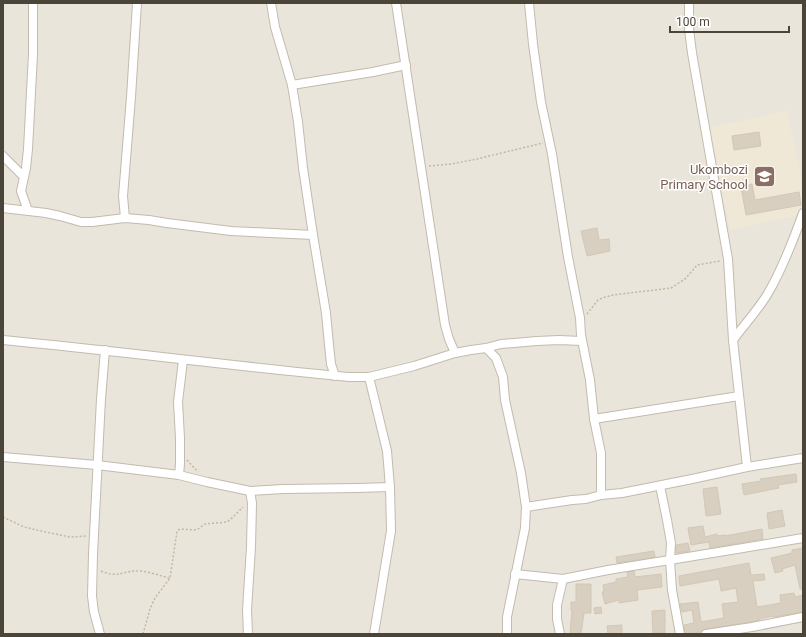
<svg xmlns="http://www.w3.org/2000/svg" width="806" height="637" font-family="Roboto,sans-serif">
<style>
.residential{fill:#eae5da}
.education{fill:#efe8d6}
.building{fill:#d8cfc1;stroke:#d3c7b4}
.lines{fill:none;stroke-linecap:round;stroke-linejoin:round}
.minor-casing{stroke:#c2bbae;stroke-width:10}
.path{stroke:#c4b79f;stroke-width:1.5;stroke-dasharray:2 2;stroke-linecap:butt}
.minor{stroke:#fff;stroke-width:8}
.labels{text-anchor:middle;stroke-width:3;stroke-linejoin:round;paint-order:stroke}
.education-label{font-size:13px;fill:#785e54;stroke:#fff;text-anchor:end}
</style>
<rect width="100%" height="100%" fill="#f6f3ec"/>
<rect class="residential" x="3" y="3" width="800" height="631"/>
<path class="education" d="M787 111 803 187V214L730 230 709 128Z"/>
<g class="building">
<path d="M759 132 761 146 734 150 732 136Z"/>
<path d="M752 184 755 200 799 192 801 205 746 215 741 187Z"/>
<path d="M597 228 599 240 609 239 610 251 587 256 581 231Z"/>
<path d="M796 474 797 482 778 485 779 488 744 495 742 484 761 481 760 479Z"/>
<path d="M717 487 721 514 706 516 703 489Z"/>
<path d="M782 510 785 526 769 529 767 513Z"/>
<path d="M703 526 705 537 717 534V536L725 535V536L762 529 763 539 710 548 709 542 691 545 688 528Z"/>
<path d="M688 543 690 551 676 553V545Z"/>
<path d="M803 548V589H800L795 565 782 569 783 571 775 573 771 558 792 553V550Z"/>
<path d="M654 551 655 557 617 563 616 557Z"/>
<path d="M749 563 751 575 764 574 765 580 753 581 757 607 781 603 780 595 794 593 795 597 803 595V612L773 617V616L759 619V620L751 622 705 629 701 632 685 634 684 625 694 623 692 610 682 612 680 604 698 602 701 622 724 618 722 604 738 602 736 588 721 591 719 579 680 586 679 576Z"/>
<path d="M634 571 635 577 661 574 662 587 637 590 638 600 619 603V600L605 604 602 592H604L603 585 616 582V579L628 577 627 572Z"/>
<path d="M576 584H591V613H584L581 634H570L572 610H571V602H576Z"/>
<path d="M601 607 602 613 595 614 594 608Z"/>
<path d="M665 610V633H653L652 611Z"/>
<path d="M622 625V634H608L607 626Z"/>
</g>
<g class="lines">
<defs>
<g id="minor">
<path d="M271 3 275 27 292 85 298 122 303 168 313 235 326 313 329 345 331 364 335 376"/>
<path d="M396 3 445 325 449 339 455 353"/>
<path d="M529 3 533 44 541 102 552 154 568 257 580 318 581 335 590 380 594 419 601 453V495"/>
<path d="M689 3V29L692 53 728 259 733 340 747 467"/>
<path d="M292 85 373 72 406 65"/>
<path d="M3 156 24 177"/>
<path d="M3 208 46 213 60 216 81 222H92L125 218 149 220 167 223 231 231 313 235"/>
<path d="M28 211 21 191 26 168 28 149 33 54V3"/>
<path d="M125 218 123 196 131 97 137 3"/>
<path d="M3 340C118 351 233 366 349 377H369L414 366 455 353 471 350 486 348 501 344 537 341 559 340 582 341"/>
<path d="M733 340C744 325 757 311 767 295 782 270 793 241 803 213"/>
<path d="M486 348 496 358 503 377 505 400 521 473 526 507 525 528 507 617V634"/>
<path d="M369 377 387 451 390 487 391 531 374 634"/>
<path d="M594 419 739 396"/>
<path d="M3 457 97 465 179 475 207 482 250 491 283 489 358 488 390 487"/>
<path d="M179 475 180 464V438L178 402 183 360"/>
<path d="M660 486 667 520 671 543 670 560 672 590 680 634"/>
<path d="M526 507 572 500 586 499 601 495 622 493 692 479 747 467 803 458"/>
<path d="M515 574 563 579 608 570 737 549 803 538"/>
<path d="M100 634 94 612 92 596 93 554 101 399 105 350"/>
<path d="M248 634 247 610 251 547 252 503 250 491"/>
<path d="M560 634 557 619V605L563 579"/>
<path d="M706 634 752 627 803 617"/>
</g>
</defs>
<use href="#minor" class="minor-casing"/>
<g class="path">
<path d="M429 166 451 164 477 159 543 143"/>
<path d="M587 314 598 300 602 298 613 295 671 288 685 279 693 270 697 265 720 261"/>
<path d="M187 460 198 472"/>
<path d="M3 517 24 527 41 531 70 537 86 536"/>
<path d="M101 571C117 578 121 572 135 571 145 570 160 576 170 578"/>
<path d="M143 634 150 609 155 598 170 578 177 531 180 529 194 530 198 529 205 524 227 522 231 519 243 507"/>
</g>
<use href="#minor" class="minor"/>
</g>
<defs>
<symbol id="school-square" viewBox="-11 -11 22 22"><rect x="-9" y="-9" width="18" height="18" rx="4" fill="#8d6e63" stroke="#fff"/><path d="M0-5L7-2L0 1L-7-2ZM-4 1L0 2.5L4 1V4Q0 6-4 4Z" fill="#fff"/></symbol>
</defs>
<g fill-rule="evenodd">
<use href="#school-square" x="752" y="164" width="25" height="25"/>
</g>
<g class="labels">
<g class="education-label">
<text x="748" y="174">Ukombozi<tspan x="748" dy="15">Primary School</tspan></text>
</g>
</g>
<rect width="806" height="637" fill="none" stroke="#4b4439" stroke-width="8"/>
<path d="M670 26v6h119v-6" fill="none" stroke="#4b4439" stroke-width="2"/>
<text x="676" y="26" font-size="12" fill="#4b4439" stroke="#ffffff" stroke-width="3" paint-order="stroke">100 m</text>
</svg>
